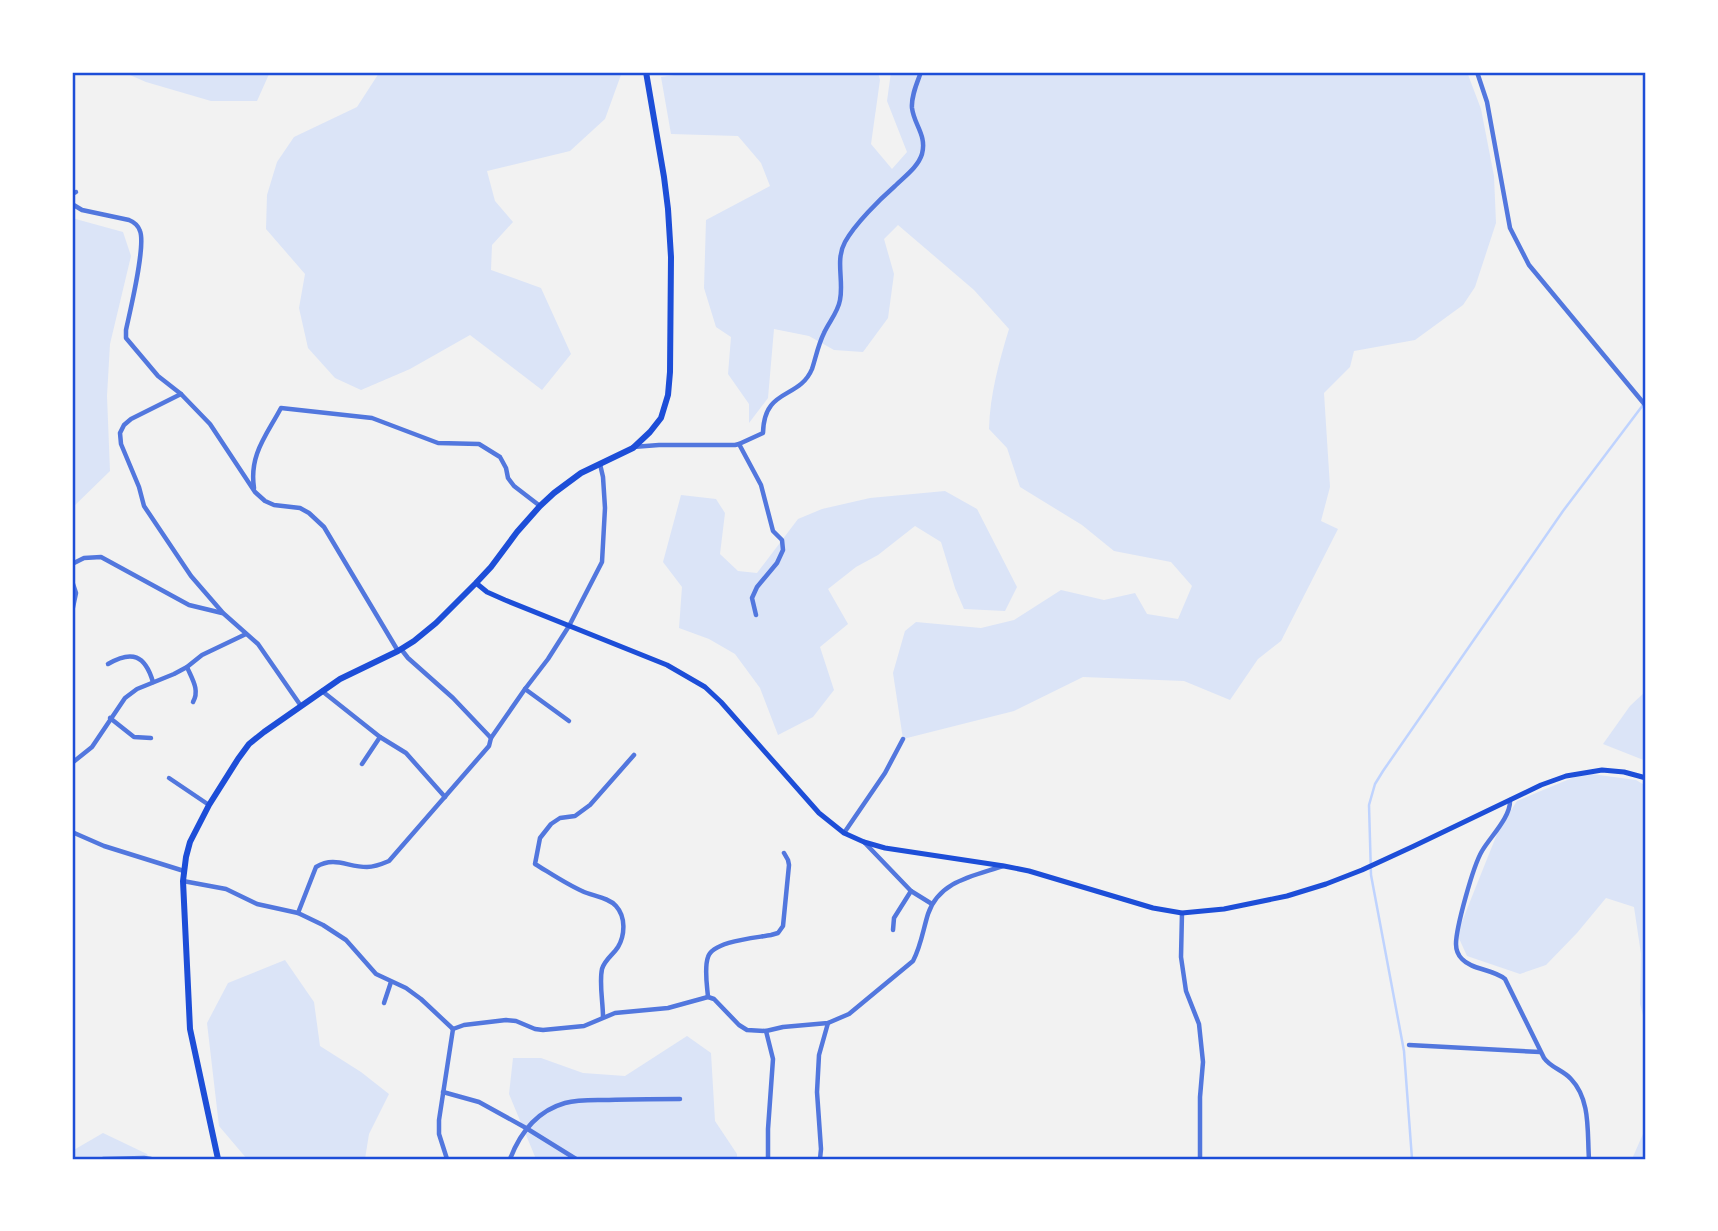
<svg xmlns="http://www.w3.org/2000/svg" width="1718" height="1231" font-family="Arial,sans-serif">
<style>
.green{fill:#dbe4f7}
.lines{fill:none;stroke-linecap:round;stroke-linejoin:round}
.stream{stroke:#bfd3fe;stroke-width:2.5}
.minor{stroke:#5277de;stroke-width:4.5}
.secondary{stroke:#1d4ed8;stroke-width:5}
.primary{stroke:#1d4ed8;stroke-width:6}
.neatline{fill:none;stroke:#1d4ed8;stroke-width:2.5}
</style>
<rect width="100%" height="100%" fill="#f2f2f2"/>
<g class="green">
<path d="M116 72H270L257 101H211L146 82 123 72Z"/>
<path d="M378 72H622L605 119 570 151 487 171 495 201 513 222 492 245 491 270 541 288 571 354 542 390 470 335 410 369 361 390 335 378 308 348 299 308 305 274 266 229 267 195 277 162 294 137 357 107 379 73Z"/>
<path d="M696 72H878L880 80 871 144 892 169 907 152 887 101 891 72H1467L1481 109 1494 176 1496 223 1475 287 1463 305 1415 340 1354 351 1350 367 1324 393 1330 487 1321 521 1338 529 1281 641 1258 659 1230 700 1184 681 1083 677 1014 711 903 739 893 673 905 631 916 622 981 628 1014 620 1061 590 1104 600 1135 593 1147 614 1178 619 1192 586 1171 562 1114 551 1082 525 1020 487 1007 448 989 429C990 394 999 362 1009 329L974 290 898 225 884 239 894 274 888 318 863 352 834 350 809 336 774 329 768 398 749 423V404L728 374 731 337 716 327 704 288 706 220 770 186 761 163 738 136 671 134 661 77Z"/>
<path d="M72 218 123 232 131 256 110 344 107 396 110 471 72 508Z"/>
<path d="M945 491 977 509 1017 587 1005 611 964 609 955 588 941 542 915 526 878 555 856 567 828 589 848 624 820 647 834 690 813 717 778 735 760 688 735 654 709 639 679 628 682 587 663 562 681 495 716 499 725 513 720 554 738 571 757 573 798 519 822 509 870 498Z"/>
<path d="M1646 691V761L1603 744 1630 706Z"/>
<path d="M1584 773 1636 780 1646 786V1026L1640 1004 1641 954 1634 907 1606 898 1577 933 1546 965 1520 974 1467 956 1457 934 1499 829 1517 801Z"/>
<path d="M285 960 314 1002 320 1046 361 1072 389 1094 369 1134 365 1159H247L219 1126 207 1023 228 983Z"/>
<path d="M687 1036 711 1053 715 1121 737 1154V1159H536L509 1094 513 1058H541L583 1073 625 1076Z"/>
<path d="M1646 1127V1159H1632Z"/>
<path d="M103 1133 147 1154 149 1159H72V1151Z"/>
</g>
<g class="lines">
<path class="stream" d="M1412 1159 1404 1051 1371 875 1369 805 1375 784 1383 771 1563 511 1646 401"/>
<g class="minor">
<path d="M1477 72 1487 102 1510 228 1529 265 1646 406"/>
<path d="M72 194 76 192"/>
<path d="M72 204 82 210 129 220C134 222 138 225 140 231 146 246 130 311 126 330V338L158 376 181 394 210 424 255 492 265 501 274 505 300 508 309 513 324 527 398 651"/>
<path d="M181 394 131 419 124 425 120 433 121 444 139 487 144 506 191 576 223 613 258 644 301 706"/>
<path d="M739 444 761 485 773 531 782 540 783 550 777 563 757 587 752 598 756 615"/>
<path d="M633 447 659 445H735L739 444 763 433C764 387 799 400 812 369 816 357 818 345 824 333 829 322 838 312 840 300 844 281 835 260 845 242 855 224 879 200 895 186 905 176 918 167 922 154 927 135 914 125 912 108 911 96 917 83 921 72"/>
<path d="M254 488C249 455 266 436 281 408L372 418 438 443 479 444 500 457 506 468 508 478 514 486 540 506"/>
<path d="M72 564 84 558 101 557 189 605 222 613"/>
<path d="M72 581 76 593 72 612"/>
<path d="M401 649 408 658 453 698 491 738"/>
<path d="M108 664C132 650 145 655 153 682"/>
<path d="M187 667C192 679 200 690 193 702"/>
<path d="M525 689 569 721"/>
<path d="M322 691 380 737 406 753 445 797"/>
<path d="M110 718 134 737 151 738"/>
<path d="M72 763 92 747 125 698 137 689 174 674 187 667 202 655 246 634"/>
<path d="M362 764 380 737"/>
<path d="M169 778 209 805"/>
<path d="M1510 800C1511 817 1490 837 1482 851 1473 866 1456 928 1456 944 1456 950 1458 955 1462 959 1472 970 1493 969 1505 979L1544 1058C1551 1068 1563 1070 1571 1079 1591 1100 1587 1132 1589 1159"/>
<path d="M72 832 104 846 184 871"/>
<path d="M844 833 885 773 903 739"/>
<path d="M864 842 911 891 932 904"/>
<path d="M183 881 226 889 257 904 298 913 323 925 346 940 376 974 406 988 421 999 453 1029"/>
<path d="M298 913 316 867C335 856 347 867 367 867 375 867 382 864 389 861L489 746 491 738 525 689 548 659 569 626 602 562 605 508 603 477 600 464"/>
<path d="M1182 913 1181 957 1186 991 1199 1024 1203 1062 1200 1097V1159"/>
<path d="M893 930 894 918 911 891"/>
<path d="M708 997C707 985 704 968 708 957 713 941 755 938 771 935L778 933 783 926 789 865 788 860 784 853"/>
<path d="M384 1003 391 982"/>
<path d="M603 1017C603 1002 599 983 602 969 605 959 613 955 618 947 625 935 626 917 616 906 608 897 592 896 582 891 566 884 550 873 535 864L540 838 551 824 560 818 575 816 590 805 634 755"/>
<path d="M453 1029 464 1025 506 1020 516 1021 535 1029 543 1030 584 1026 615 1013 668 1008 708 997 714 999 739 1025 747 1030 766 1031 783 1027 828 1023 849 1014 913 961C921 946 923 930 928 914 939 881 973 876 1003 866"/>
<path d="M766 1031 773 1059 768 1129V1159"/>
<path d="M1409 1045 1540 1052"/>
<path d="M443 1092 479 1102 526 1128 576 1159"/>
<path d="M103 1159 144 1158 151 1159"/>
<path d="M447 1159 439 1134V1120L453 1029"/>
<path d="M510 1159C520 1133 537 1111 565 1103 579 1099 595 1100 609 1100 633 1099 657 1099 680 1099"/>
<path d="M820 1159 821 1149 817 1092 819 1055 828 1023"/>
</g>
<path class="secondary" d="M476 583 487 592 505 600 667 665 705 687 721 702 819 813 844 833 864 842 885 848 1004 866 1029 871 1153 908 1182 913 1224 909 1287 896 1326 884 1362 870 1414 846 1541 785 1566 776 1602 770 1624 772 1646 778"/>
<path class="primary" d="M218 1159 190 1029 183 881 186 857 190 842 209 805 238 759 249 744 264 732 340 679 398 651 414 641 436 623 476 583 491 567 517 532 540 506 554 493 581 473 633 448 650 432 661 418 668 395 670 372 671 257 668 209 664 177 646 72"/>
</g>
<rect width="1718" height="1231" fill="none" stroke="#ffffff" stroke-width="147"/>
<rect x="74" y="74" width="1570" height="1084" class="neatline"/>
</svg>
